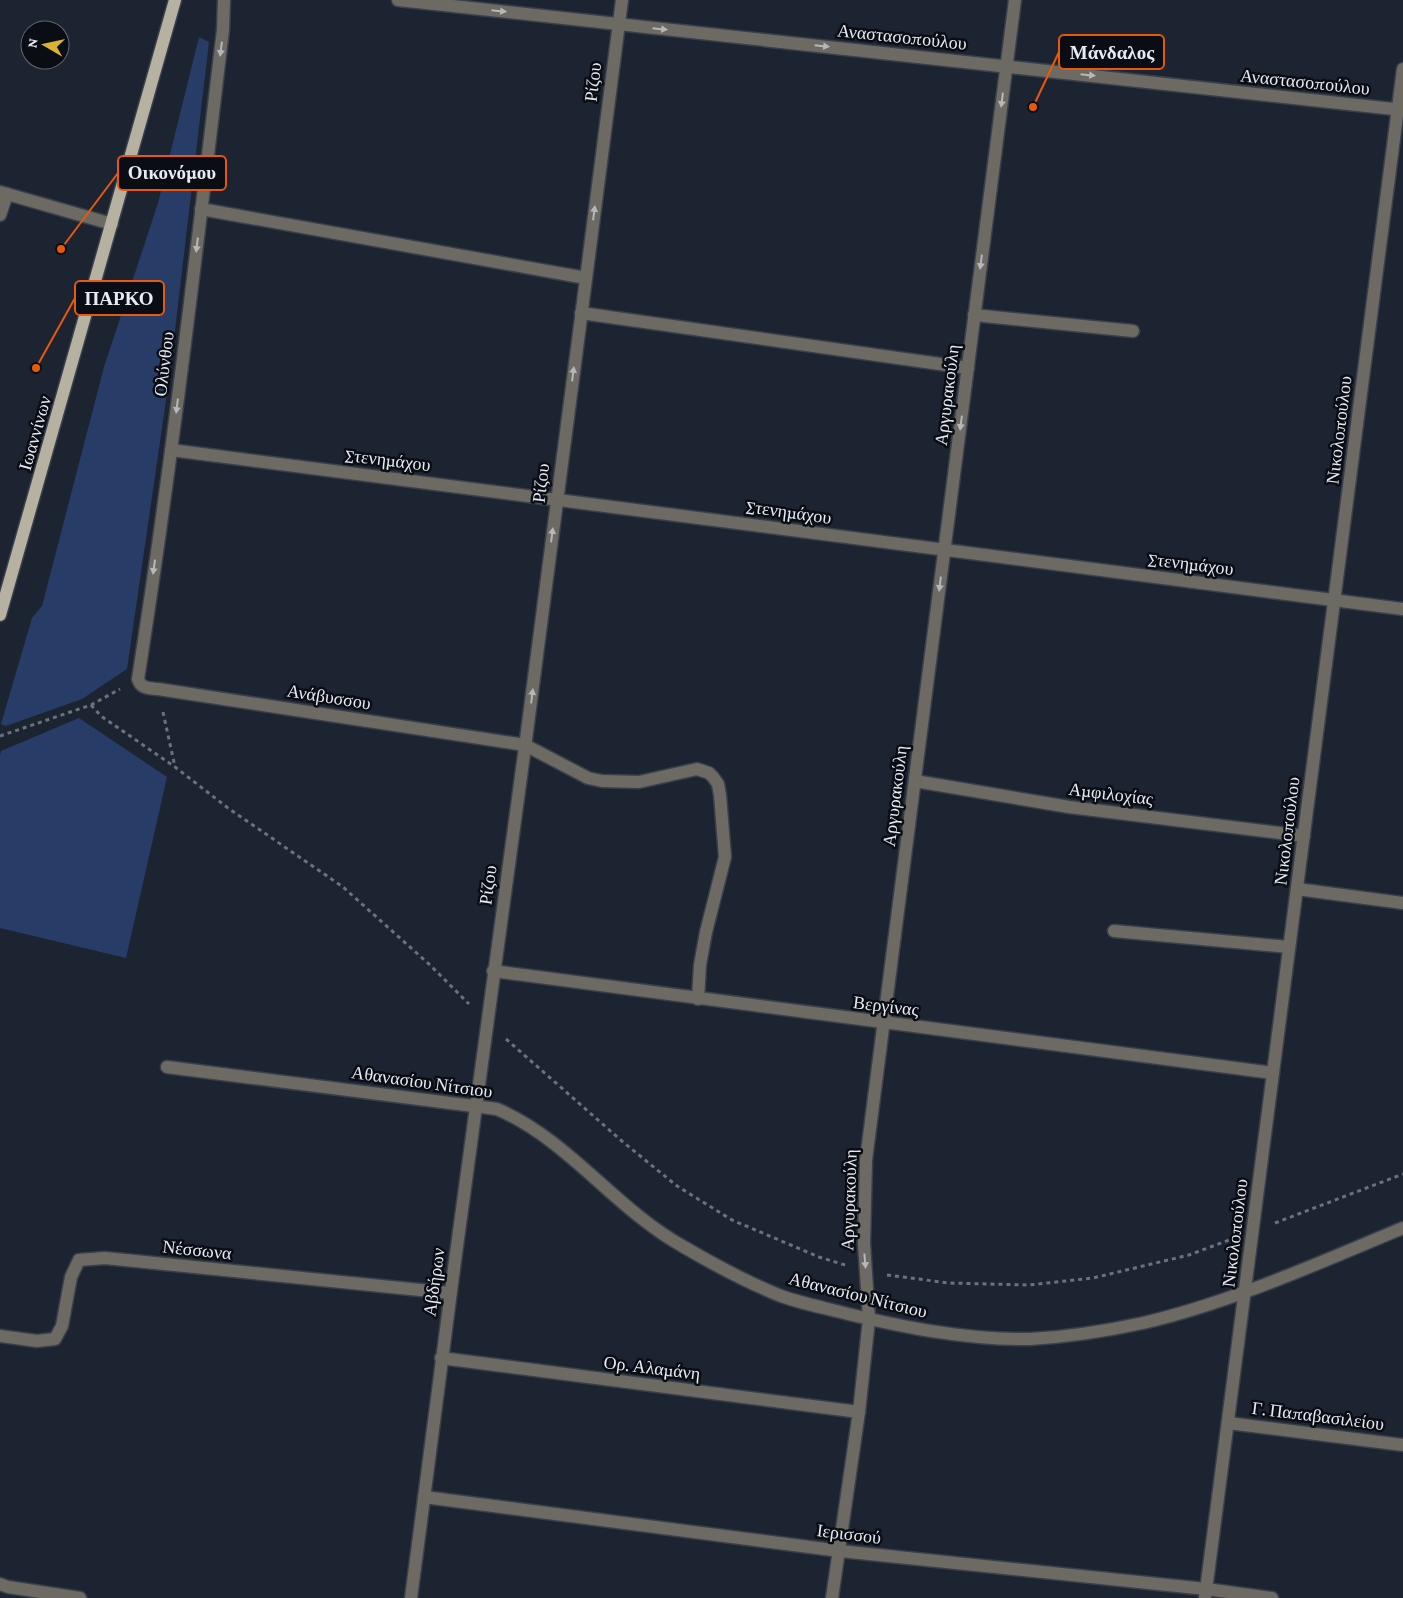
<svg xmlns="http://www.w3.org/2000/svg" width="1403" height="1598" font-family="'Crimson Pro',serif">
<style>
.green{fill:#273c66}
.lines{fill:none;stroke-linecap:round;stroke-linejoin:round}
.minor-casing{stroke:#39404c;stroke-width:15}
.major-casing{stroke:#39404c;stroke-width:15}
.path{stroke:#6b727d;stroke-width:3;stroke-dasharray:4 4;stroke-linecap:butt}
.minor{stroke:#6c6a62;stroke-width:12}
.major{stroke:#b6b1a1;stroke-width:12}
.oneway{fill:#b5b7b9}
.labels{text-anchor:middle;stroke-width:5;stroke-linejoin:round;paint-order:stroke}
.street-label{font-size:18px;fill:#e5eaf3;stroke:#0a0d13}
.leader{fill:none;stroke:#e8590c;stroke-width:2}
.callout-dot{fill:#e8590c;stroke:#0a0d13;stroke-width:2}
.callout{fill:#0a0d13;stroke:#e8590c;stroke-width:2}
.callout-label{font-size:19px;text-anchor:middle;font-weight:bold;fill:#e5eaf3}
</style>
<rect width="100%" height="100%" fill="#1d2431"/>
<g class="green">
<path d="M199 37 209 42 170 373 127 669 82 699 6 726 1 724 32 618 42 606 104 367 158 203Z"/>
<path d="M79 718 167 777 126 958 0 928V756L1 751Z"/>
</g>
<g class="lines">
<defs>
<g id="minor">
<path d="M224 0 223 30C197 246 172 464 138 679 141 689 149 688 158 689L525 745 588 778 602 781 639 782 697 769 709 773 713 777 718 784 720 795 725 857 706 932 700 965 698 999"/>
<path d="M398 0 1403 110"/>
<path d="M0 192 112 224"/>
<path d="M201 209 586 278"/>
<path d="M0 215 7 194"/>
<path d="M581 313 968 368"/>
<path d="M974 315 1133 331"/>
<path d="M171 450 1403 609"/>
<path d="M915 781 1069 807 1304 836"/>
<path d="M1297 889 1403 903"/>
<path d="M1114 931 1289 947"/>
<path d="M493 971 1273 1073"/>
<path d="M167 1067 497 1109C569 1140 615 1209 684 1247 713 1264 751 1284 781 1296 803 1304 826 1308 848 1314 907 1328 969 1340 1030 1339 1067 1337 1106 1331 1143 1323 1233 1302 1318 1263 1403 1228"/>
<path d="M0 1336 37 1341 55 1339 62 1326 71 1277 79 1260 105 1258 450 1293"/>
<path d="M441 1358 859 1412"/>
<path d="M1228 1423 1403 1445"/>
<path d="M424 1497 840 1551 1206 1589 1272 1598"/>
<path d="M0 1584 8 1587 80 1598"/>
<path d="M411 1598C447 1314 486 1031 525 747 559 498 589 249 622 0"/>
<path d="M832 1598 859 1412 869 1319 864 1243 866 1160 1015 0"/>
<path d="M1205 1598 1403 69"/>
</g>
<path id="major" d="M0 615 175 0"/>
</defs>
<use href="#minor" class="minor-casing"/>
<use href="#major" class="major-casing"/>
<g class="path">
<path d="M91 705 101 716 175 767 228 808 343 887 430 965 469 1004"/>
<path d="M163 712 175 767"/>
<path d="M0 736 91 705 120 689"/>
<path d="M506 1039 623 1142 677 1186 732 1220 819 1257 845 1265"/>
<path d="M1275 1223 1403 1174"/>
<path d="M887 1275 949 1283 1029 1285 1093 1278 1189 1255 1229 1240"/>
</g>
<use href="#minor" class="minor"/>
<use href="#major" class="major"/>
</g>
<defs><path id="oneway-solid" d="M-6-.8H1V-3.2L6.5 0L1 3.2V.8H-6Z" transform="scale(1.25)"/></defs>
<g class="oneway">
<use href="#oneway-solid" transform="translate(499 11) rotate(6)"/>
<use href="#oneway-solid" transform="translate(660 29) rotate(6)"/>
<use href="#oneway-solid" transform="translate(822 46) rotate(6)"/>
<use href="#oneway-solid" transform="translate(221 49) rotate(97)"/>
<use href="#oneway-solid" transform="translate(1088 75) rotate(6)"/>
<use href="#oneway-solid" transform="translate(1002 100) rotate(97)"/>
<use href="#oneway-solid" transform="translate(594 213) rotate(-83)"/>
<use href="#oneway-solid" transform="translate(197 245) rotate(97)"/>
<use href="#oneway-solid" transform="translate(981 262) rotate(97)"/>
<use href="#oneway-solid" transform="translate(573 374) rotate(-83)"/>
<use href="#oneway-solid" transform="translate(177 406) rotate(97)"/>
<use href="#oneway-solid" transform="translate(961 423) rotate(97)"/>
<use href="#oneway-solid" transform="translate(552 535) rotate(-83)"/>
<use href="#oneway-solid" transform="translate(154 567) rotate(98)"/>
<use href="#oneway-solid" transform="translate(940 584) rotate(97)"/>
<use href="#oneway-solid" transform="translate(532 696) rotate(-83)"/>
<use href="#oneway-solid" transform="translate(865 1261) rotate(85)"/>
</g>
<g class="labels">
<g class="street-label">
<text transform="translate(902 37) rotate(6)" y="6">Αναστασοπούλου</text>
<text transform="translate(593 82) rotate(-83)" y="6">Ρίζου</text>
<text transform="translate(1305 82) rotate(6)" y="6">Αναστασοπούλου</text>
<text transform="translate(164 364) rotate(-83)" y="6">Ολύνθου</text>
<text transform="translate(947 395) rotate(-83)" y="6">Αργυρακούλη</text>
<text transform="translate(1339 430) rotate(-83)" y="6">Νικολοπούλου</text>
<text transform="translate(35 433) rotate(-74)" y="6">Ιωαννίνων</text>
<text transform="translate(388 460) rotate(7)" y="6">Στενημάχου</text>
<text transform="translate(541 483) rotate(-83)" y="6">Ρίζου</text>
<text transform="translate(789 512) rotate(8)" y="6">Στενημάχου</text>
<text transform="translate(1191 564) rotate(7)" y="6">Στενημάχου</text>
<text transform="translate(329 697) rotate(9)" y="6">Ανάβυσσου</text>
<text transform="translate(1111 794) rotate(7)" y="6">Αμφιλοχίας</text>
<text transform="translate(895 796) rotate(-83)" y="6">Αργυρακούλη</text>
<text transform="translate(1287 831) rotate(-83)" y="6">Νικολοπούλου</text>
<text transform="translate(488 885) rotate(-82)" y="6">Ρίζου</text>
<text transform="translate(886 1006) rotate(7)" y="6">Βεργίνας</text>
<text transform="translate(422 1082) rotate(8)" y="6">Αθανασίου Νίτσιου</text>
<text transform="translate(849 1200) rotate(-88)" y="6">Αργυρακούλη</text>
<text transform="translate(1235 1233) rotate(-83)" y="6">Νικολοπούλου</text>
<text transform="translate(197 1250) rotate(6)" y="6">Νέσσωνα</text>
<text transform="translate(434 1282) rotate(-82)" y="6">Αβδήρων</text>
<text transform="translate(858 1295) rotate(14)" y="6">Αθανασίου Νίτσιου</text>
<text transform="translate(652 1368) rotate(7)" y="6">Ορ. Αλαμάνη</text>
<text transform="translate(1318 1416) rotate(7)" y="6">Γ. Παπαβασιλείου</text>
<text transform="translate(849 1534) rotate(7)" y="6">Ιερισσού</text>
</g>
</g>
<path class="leader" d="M1033 107L1059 52M61 249L118 173M36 368L75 298"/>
<g class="callout-dot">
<circle cx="1033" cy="107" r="5"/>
<circle cx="61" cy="249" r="5"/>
<circle cx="36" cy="368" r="5"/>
</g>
<g class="callout">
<rect x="1059" y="35" width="105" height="34" rx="5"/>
<rect x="118" y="156" width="108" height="34" rx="5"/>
<rect x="75" y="281" width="89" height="34" rx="5"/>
</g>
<g class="callout-label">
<text x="1112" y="59">Μάνδαλος</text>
<text x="172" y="179">Οικονόμου</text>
<text x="119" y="305">ΠΑΡΚΟ</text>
</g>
<g transform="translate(45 45) rotate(279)"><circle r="24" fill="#0a0d13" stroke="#62656d"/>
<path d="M0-4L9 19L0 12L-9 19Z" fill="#dab333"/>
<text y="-8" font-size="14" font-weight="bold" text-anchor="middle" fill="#e5eaf3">N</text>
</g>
</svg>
